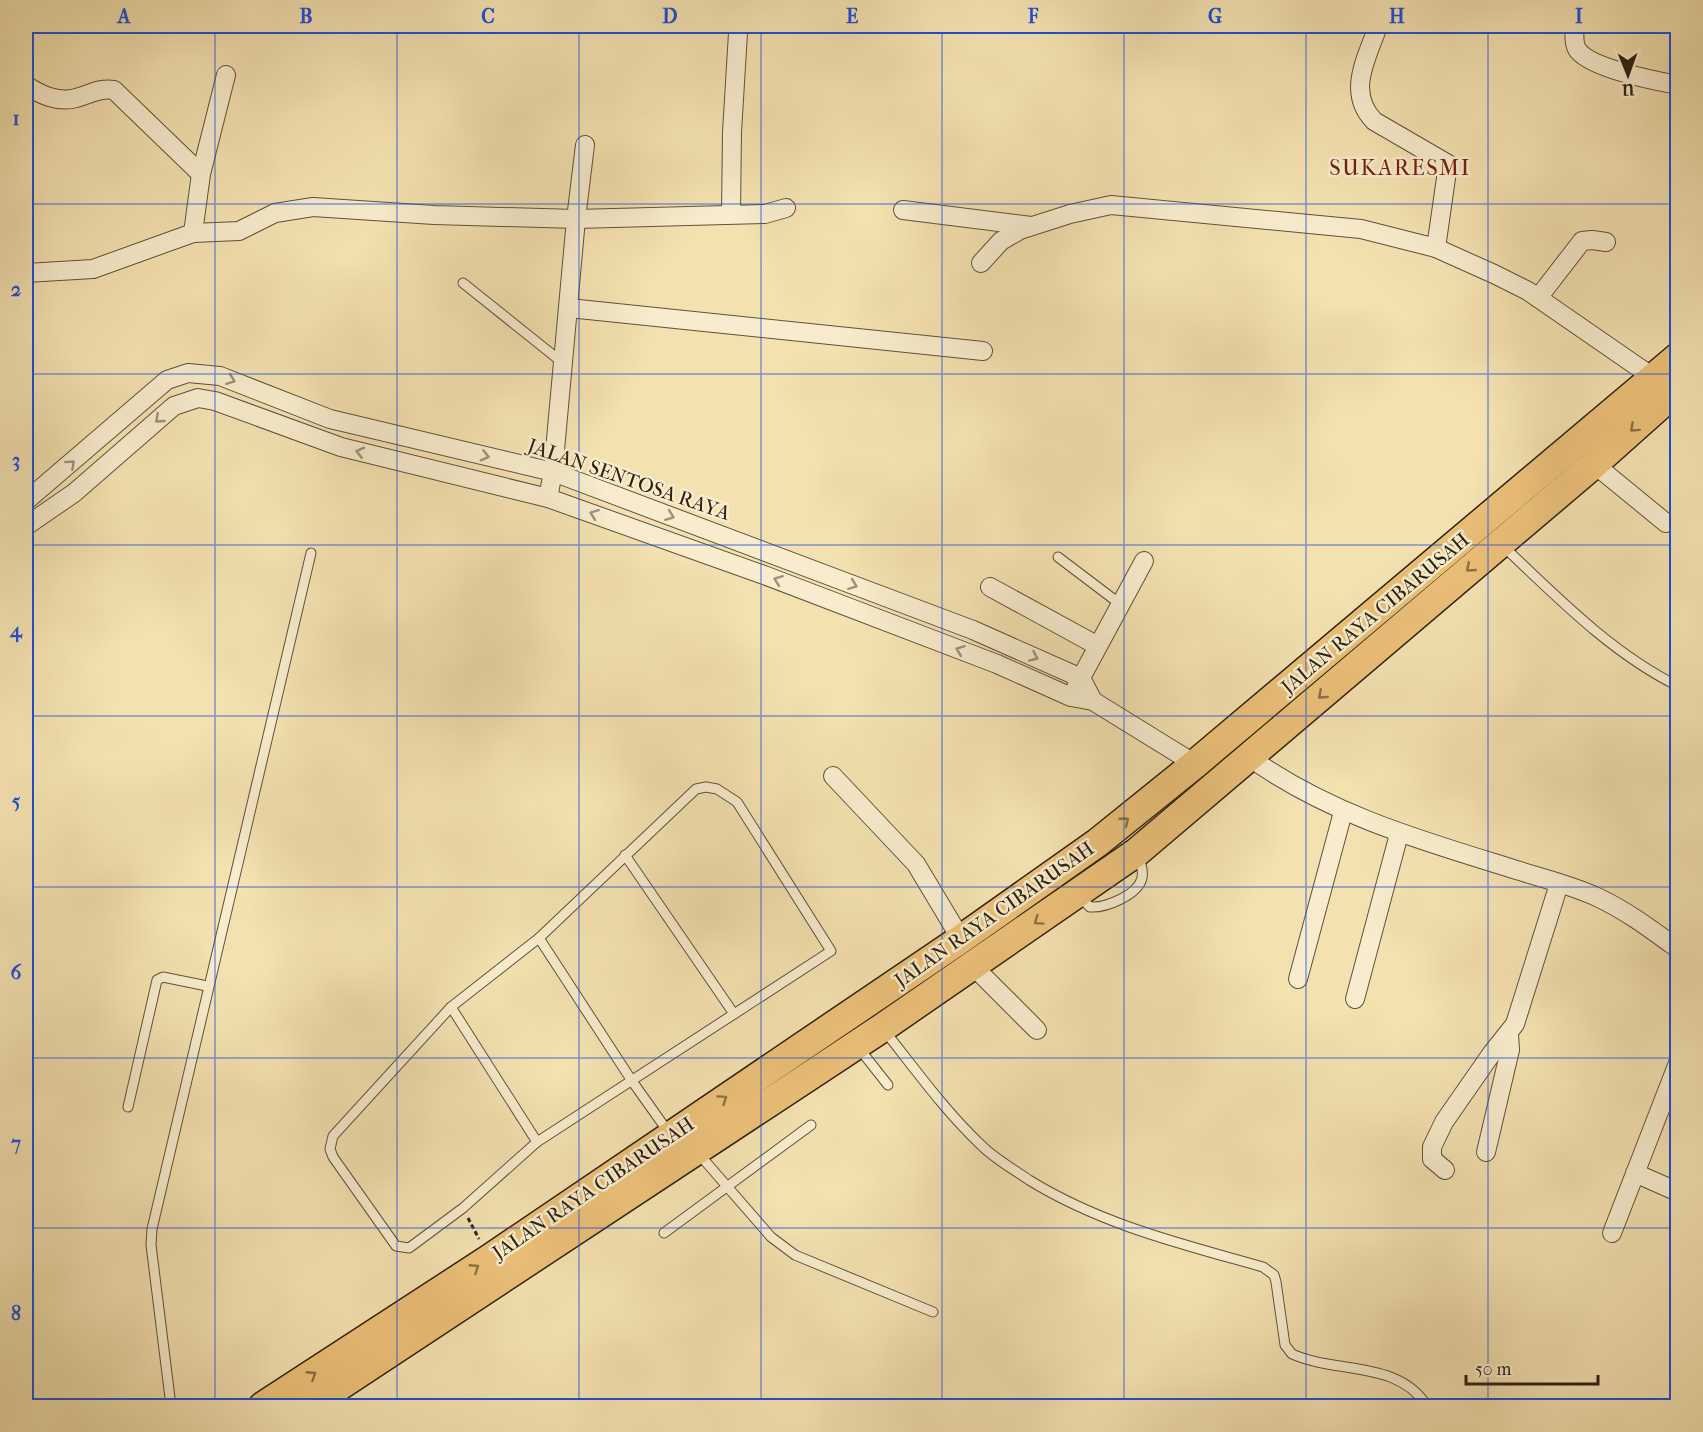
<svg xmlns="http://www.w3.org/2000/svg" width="1703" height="1432" font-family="'IM FELL French Canon',serif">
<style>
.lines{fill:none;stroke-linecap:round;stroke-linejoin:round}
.service-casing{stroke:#605139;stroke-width:11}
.minor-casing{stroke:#605139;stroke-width:20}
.primary-casing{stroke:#2f2111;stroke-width:31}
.path{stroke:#2f2111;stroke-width:3;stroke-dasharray:4.5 3;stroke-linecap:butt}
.service{stroke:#f7eccc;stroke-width:9}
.minor{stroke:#f7eccc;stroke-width:18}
.primary{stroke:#eac078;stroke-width:28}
.oneway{stroke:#9d9178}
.oneway2{stroke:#8c7044}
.grid{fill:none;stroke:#1d4ed8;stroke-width:1.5;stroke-opacity:0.55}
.labels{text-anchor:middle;stroke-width:5;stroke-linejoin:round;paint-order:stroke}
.street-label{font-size:20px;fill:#2f2111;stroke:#f7eccc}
.quarter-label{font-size:22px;letter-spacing:1.5px;fill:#7a1f14;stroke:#f7eccc}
.neatline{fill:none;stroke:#1d4ed8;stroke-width:2}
.grid-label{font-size:20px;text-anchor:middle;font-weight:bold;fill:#1d4ed8}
</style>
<rect width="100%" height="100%" fill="#f3e1b1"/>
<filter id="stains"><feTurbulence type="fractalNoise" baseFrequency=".00333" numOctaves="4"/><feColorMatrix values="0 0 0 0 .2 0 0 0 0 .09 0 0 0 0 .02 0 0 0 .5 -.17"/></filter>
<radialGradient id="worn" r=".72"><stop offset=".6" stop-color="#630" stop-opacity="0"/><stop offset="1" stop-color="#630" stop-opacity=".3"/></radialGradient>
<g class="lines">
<defs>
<g id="service">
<path d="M463 283 563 363"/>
<path d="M1502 545C1556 596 1611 653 1678 686"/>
<path d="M1058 557 1120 604"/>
<path d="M706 787 717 789 737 802 831 951 537 1142 463 1208 409 1248 396 1246 333 1157 330 1149 333 1136 451 1007 539 938 696 789Z"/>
<path d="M625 855 734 1014"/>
<path d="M1079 896 1090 907C1106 908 1138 895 1142 878 1144 870 1140 862 1138 854"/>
<path d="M539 938 632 1081 669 1133"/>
<path d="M451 1007 537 1142"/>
<path d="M884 1030C915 1069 945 1111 981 1145 995 1159 1013 1169 1029 1180 1102 1225 1182 1244 1263 1267L1274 1275 1276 1282 1285 1345 1292 1354C1337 1374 1398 1360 1427 1406"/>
<path d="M858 1047 888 1085"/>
<path d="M128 1107 157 980 163 977 207 986"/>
<path d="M698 1153 771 1237 795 1255 933 1312"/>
<path d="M664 1233 811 1125"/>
<path d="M171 1406 151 1245 152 1229 311 553"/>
</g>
<g id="minor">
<path d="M1378 26C1367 58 1346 92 1374 121L1448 164 1436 248"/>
<path d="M1574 26C1575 32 1573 43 1577 49 1588 68 1656 81 1678 85"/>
<path d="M26 85C40 95 59 103 76 98 91 94 98 88 114 90L201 174"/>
<path d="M903 210 1031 226"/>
<path d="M731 214 732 132 738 33"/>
<path d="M193 233 201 174 226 75"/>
<path d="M981 263 1001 241 1020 230 1070 214 1111 205 1361 229 1436 248 1494 274 1528 291 1654 378"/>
<path d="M26 273 93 269 193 233 239 231 275 213 313 207 434 215 576 219 765 214 786 208"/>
<path d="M1538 298 1582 241 1592 240 1606 242"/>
<path d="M569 308 983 351"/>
<path d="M1594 464 1666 523"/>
<path d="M548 498 553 472 576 219 585 145"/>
<path d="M26 501 167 380 188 373 220 376 330 419 553 472 973 630 1081 678 1093 701"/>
<path d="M26 526 74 493 174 406 198 398 215 401 341 447 548 498 764 575 997 664 1071 697 1093 701 1195 764"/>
<path d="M990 587 1098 646"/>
<path d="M1076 687 1144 561"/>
<path d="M1249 757C1327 813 1416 839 1507 867 1537 877 1569 884 1597 897 1627 911 1652 930 1678 949"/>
<path d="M833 776 916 864 961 939"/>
<path d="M973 966 1037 1030"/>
<path d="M1298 979 1343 812"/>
<path d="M1355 999 1399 834"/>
<path d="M1486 1152 1510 1050 1509 1034"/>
<path d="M1445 1170 1432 1159V1147L1444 1122 1492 1053 1515 1024 1559 884"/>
<path d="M1635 1173 1678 1192"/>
<path d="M1612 1233 1678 1063"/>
</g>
<g id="primary">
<path d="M263 1406 489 1259 961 939 1097 843 1195 764 1678 357"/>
<path d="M309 1406 882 1028 1137 852 1594 464 1678 389"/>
</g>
</defs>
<use href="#service" class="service-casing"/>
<use href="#minor" class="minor-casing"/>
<use href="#primary" class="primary-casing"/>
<path class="path" d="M468 1218 479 1239"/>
<use href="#service" class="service"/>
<use href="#minor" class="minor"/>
<use href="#primary" class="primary"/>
</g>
<defs><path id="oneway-chevron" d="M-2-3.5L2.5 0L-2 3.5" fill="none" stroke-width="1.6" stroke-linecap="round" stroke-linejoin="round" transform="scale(1.5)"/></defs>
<g class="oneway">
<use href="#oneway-chevron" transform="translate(231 380) rotate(21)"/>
<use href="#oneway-chevron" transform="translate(159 419) rotate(139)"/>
<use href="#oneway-chevron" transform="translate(360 452) rotate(-166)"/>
<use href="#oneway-chevron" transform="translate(485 456) rotate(14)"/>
<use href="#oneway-chevron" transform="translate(71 464) rotate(-42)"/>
<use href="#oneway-chevron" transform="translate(594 514) rotate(-160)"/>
<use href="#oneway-chevron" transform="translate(670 516) rotate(21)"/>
<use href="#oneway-chevron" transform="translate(778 580) rotate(-159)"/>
<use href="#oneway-chevron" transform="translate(853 585) rotate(21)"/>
<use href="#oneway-chevron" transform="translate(960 650) rotate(-159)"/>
<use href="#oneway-chevron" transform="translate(1034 657) rotate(24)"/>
</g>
<g class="oneway2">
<use href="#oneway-chevron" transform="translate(1634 428) rotate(138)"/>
<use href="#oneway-chevron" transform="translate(1470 568) rotate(139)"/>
<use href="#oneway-chevron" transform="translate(1322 695) rotate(139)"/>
<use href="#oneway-chevron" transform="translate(1125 821) rotate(-39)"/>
<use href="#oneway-chevron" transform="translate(1038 921) rotate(145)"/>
<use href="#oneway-chevron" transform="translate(723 1099) rotate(-34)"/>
<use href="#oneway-chevron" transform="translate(475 1268) rotate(-33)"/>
<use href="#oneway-chevron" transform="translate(312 1375) rotate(-33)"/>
</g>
<path class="grid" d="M215 26V1406M397 26V1406M579 26V1406M761 26V1406M942 26V1406M1124 26V1406M1306 26V1406M1488 26V1406M26 204H1678M26 374H1678M26 545H1678M26 716H1678M26 887H1678M26 1058H1678M26 1228H1678"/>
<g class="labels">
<g class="street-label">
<text transform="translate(629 479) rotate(19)" y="7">JALAN SENTOSA RAYA</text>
<text transform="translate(1375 613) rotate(-40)" y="7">JALAN RAYA CIBARUSAH</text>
<text transform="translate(994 914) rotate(-35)" y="7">JALAN RAYA CIBARUSAH</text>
<text transform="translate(593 1188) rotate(-34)" y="7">JALAN RAYA CIBARUSAH</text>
</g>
<g class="quarter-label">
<text x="1400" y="175">SUKARESMI</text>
</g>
</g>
<rect width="1703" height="1432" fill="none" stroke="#f3e1b1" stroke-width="66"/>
<g transform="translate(1628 75) rotate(179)" stroke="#f7eccc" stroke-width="4.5" paint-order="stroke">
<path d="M0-4.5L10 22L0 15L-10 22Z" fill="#2f2111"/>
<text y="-9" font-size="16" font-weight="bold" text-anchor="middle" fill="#2f2111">U</text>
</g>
<path d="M1466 1375v9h132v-9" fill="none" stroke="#2f2111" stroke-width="3"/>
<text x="1475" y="1375" font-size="18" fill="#2f2111" stroke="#f7eccc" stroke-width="4.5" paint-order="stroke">50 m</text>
<rect x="33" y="33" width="1637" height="1366" class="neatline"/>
<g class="grid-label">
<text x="124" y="23">A</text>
<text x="306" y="23">B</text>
<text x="488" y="23">C</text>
<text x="670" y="23">D</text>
<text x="852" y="23">E</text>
<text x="1033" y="23">F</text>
<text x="1215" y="23">G</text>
<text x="1397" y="23">H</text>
<text x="1579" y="23">I</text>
<text x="16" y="125">1</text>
<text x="16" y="296">2</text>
<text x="16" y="467">3</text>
<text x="16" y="637">4</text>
<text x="16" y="808">5</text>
<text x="16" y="979">6</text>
<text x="16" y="1150">7</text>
<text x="16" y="1320">8</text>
</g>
<rect width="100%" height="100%" filter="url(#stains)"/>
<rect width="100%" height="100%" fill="url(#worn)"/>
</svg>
